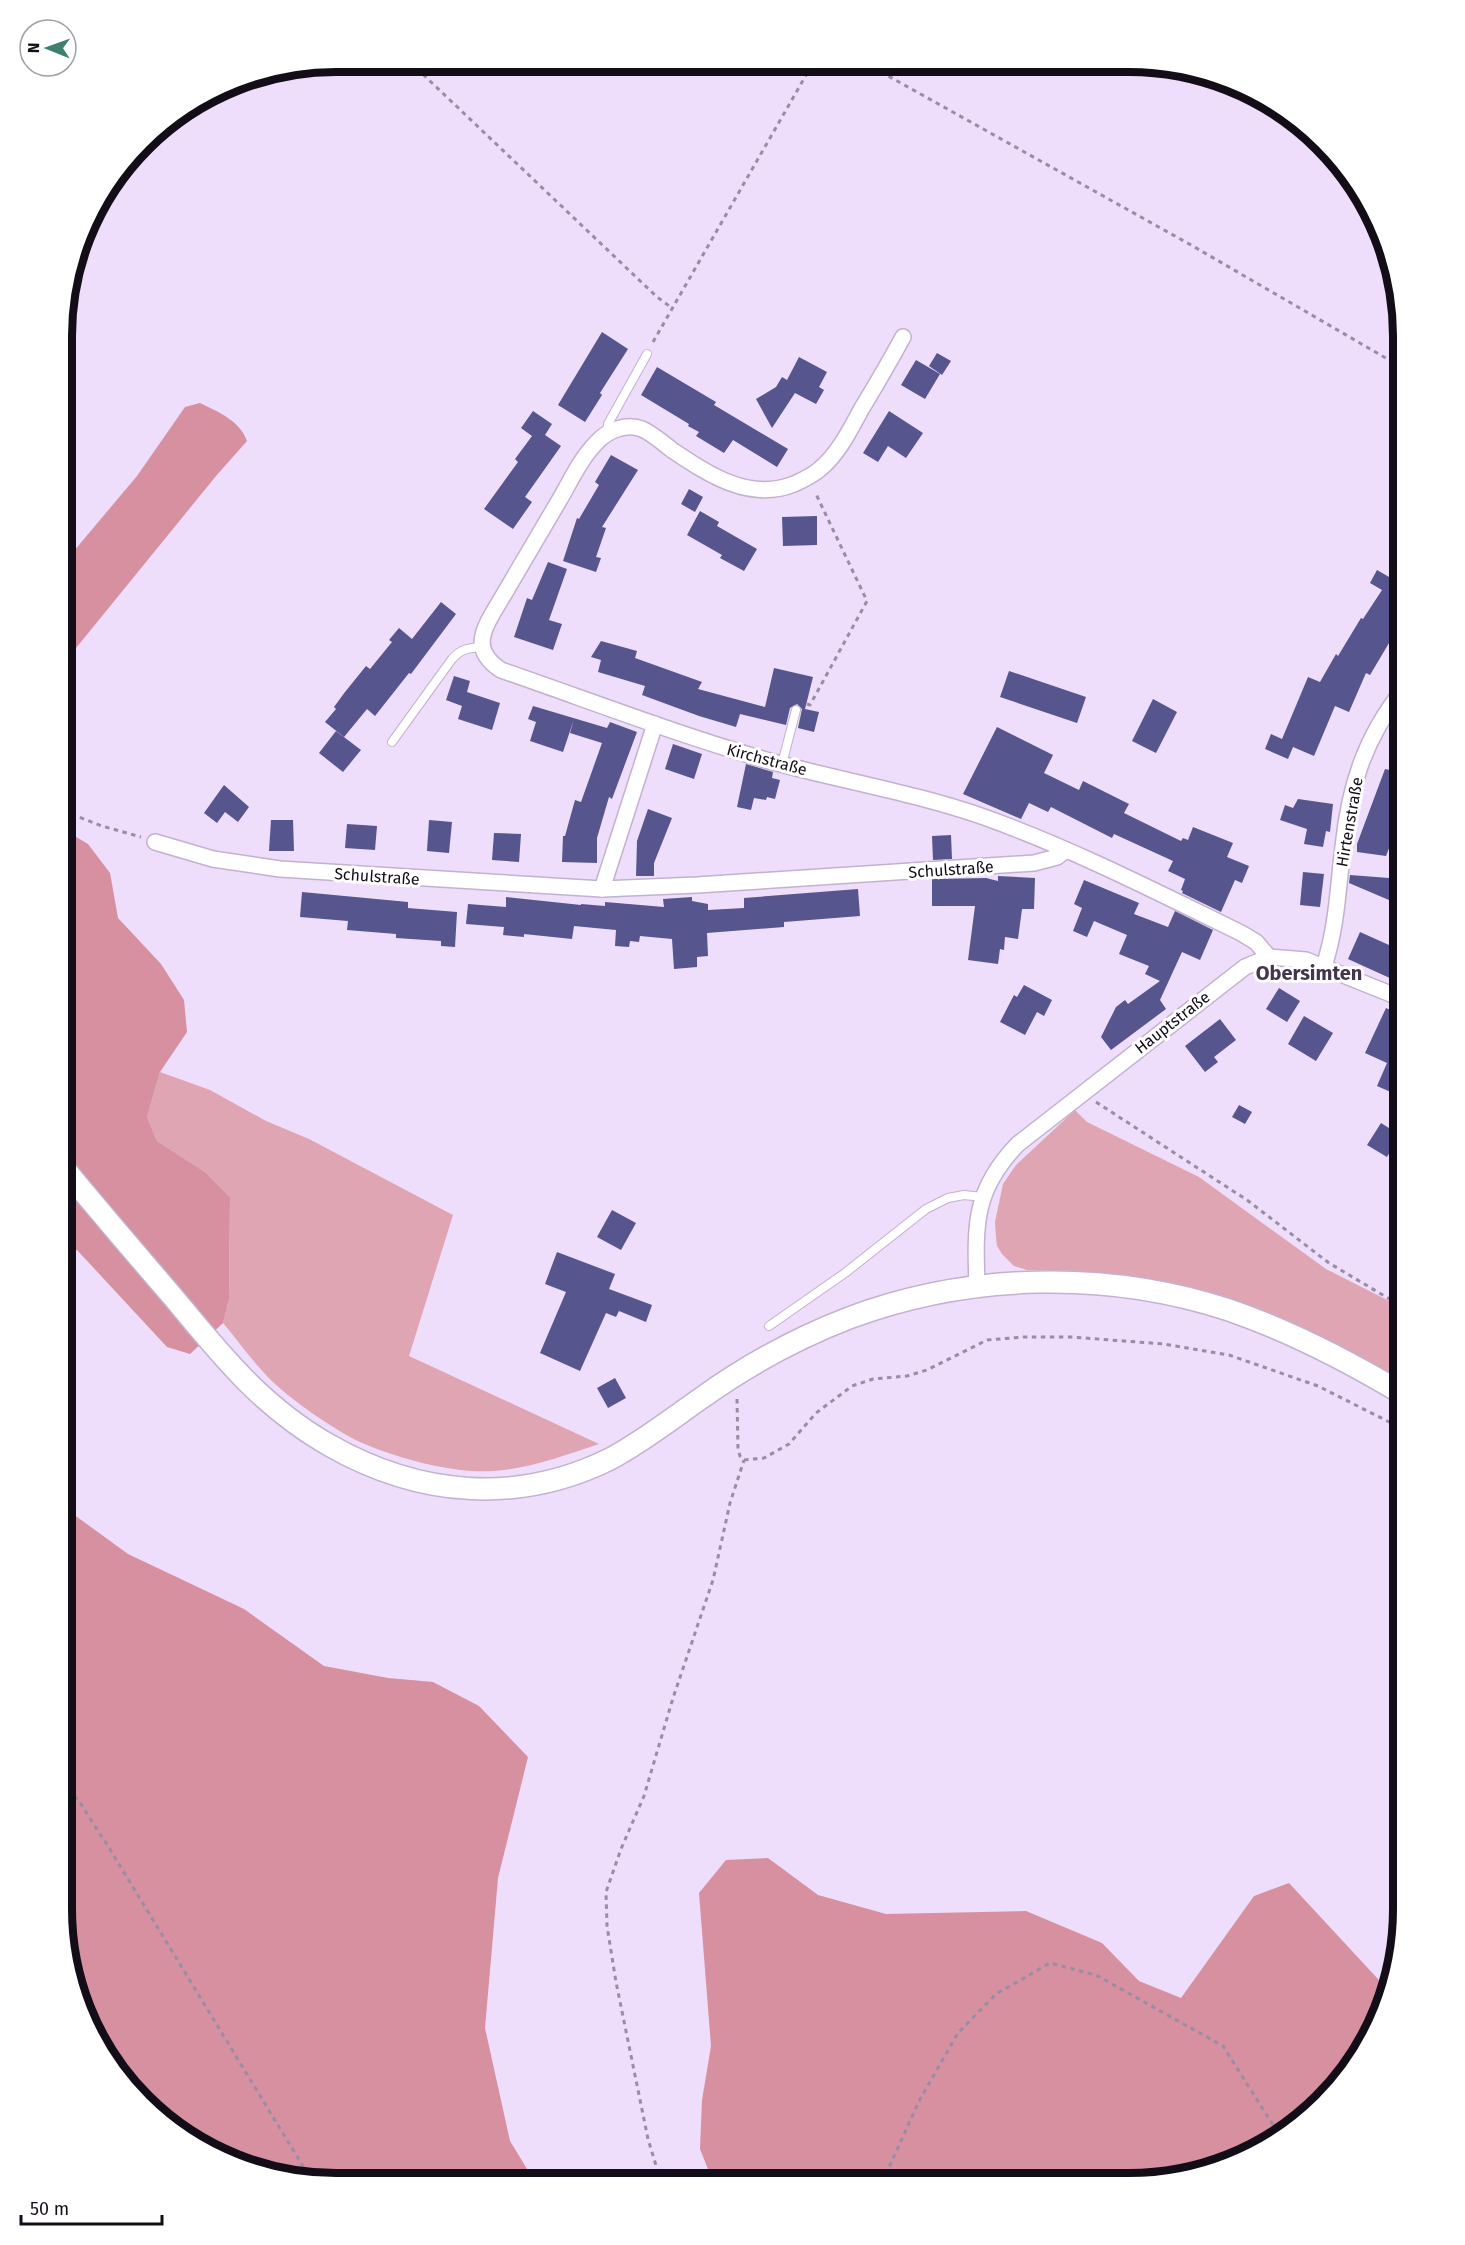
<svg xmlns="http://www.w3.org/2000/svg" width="1465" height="2245" font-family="'Fira Sans',sans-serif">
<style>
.green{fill:#e0a5b2}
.forest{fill:#d690a0}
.building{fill:#56558d}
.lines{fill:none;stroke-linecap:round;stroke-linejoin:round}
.lane-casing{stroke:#c2b2cf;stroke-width:10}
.street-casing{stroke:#c2b2cf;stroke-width:18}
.secondary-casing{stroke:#c2b2cf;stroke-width:24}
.path{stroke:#9a8da3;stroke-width:3;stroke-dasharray:4.5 4.5;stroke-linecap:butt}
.lane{stroke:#fff;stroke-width:8}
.street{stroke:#fff;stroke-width:15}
.secondary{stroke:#fff;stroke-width:21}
.labels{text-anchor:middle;stroke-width:6;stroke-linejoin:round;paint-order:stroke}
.street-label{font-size:16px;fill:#130d17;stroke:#fff}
.quarter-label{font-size:20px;font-weight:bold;fill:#43354d;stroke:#fff}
.rim{fill:none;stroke:#130d17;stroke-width:8}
</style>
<rect width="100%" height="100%" fill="#eeddfb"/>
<g class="green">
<path d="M160 1072 210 1090 266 1121 309 1139 453 1215 409 1356 599 1444C565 1455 530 1469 493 1471 454 1474 396 1458 360 1442 336 1431 293 1401 274 1383 255 1365 240 1343 223 1323L229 1299 230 1197 205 1172 157 1141 147 1117Z"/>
<path d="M1075 1110 1087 1122 1199 1177 1326 1269 1403 1308V1385L1192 1291 1152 1280 1082 1271 1027 1270 1014 1266 1002 1254 997 1246 996 1237 995 1222 1003 1184 1016 1165Z"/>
</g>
<g class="forest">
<path d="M200 403C219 412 240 421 247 441L216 476 63 664V564L137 476 185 407Z"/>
<path d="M63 829 88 844 110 873 118 918 161 964 184 1000 187 1032 160 1072 147 1117 157 1141 205 1172 230 1197 229 1299 223 1323 190 1354 167 1347 77 1250 62 1254Z"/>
<path d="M62 1506 128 1554 244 1609 324 1666 388 1678 433 1682 479 1706 528 1757 498 1878 485 2028 510 2141 535 2182 301 2181 231 2163 169 2127 118 2076 83 2014 62 1909Z"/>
<path d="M768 1858 818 1895 886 1914 1026 1911 1102 1943 1139 1981 1181 1998 1254 1896 1289 1883 1390 1992 1389 1997 1357 2062 1296 2127 1234 2162 1129 2183 713 2182 700 2149 702 2100 711 2046 699 1893 726 1860Z"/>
</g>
<g class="building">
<path d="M602 332 628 349 600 393 602 395 585 422 558 405Z"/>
<path d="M937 353 951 361 942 375 929 366Z"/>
<path d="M799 357 827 372 819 387 824 390 816 404 795 393 772 428 756 399 776 387 782 377 787 380Z"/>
<path d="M916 360 940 374 925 399 901 385Z"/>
<path d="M657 367 716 402 714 405 788 449 777 467 733 440 724 453 696 436 699 432 688 426 689 424 641 395Z"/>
<path d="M533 411 552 424 545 435 561 446 525 497 532 502 513 529 484 509 518 462 515 459 532 436 521 428Z"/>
<path d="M889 411 923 433 906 458 888 446 878 462 863 453Z"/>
<path d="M611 455 638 470 602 527 606 528 596 557 601 558 596 572 563 561 577 518 579 519 599 485 595 482Z"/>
<path d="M689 489 703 497 695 512 681 504Z"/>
<path d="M700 511 719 522 717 526 757 549 744 571 720 558 722 555 687 535Z"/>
<path d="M817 516V545L783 546 782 517Z"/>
<path d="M548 562 567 569 549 620 562 624 553 650 514 637 527 598 532 600Z"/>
<path d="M1377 570 1403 585 1390 606 1403 615V645L1392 638 1370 675 1366 673 1349 712 1335 706 1314 756 1293 747 1288 759 1265 749 1271 734 1282 739 1308 677 1320 682 1336 654 1338 656 1361 618 1363 619 1382 590 1370 583Z"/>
<path d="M441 602 456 614 411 674 409 673 375 716 367 709 344 737 325 722 336 709 334 707 345 692 366 666 370 669 392 642 389 640 399 628 412 639Z"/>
<path d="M601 641 637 651 635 658 702 682 698 689 765 707 774 668 813 677 805 709 819 712 814 732 798 728 802 709 797 704 790 708 786 725 740 714 736 727 699 716 642 695 645 686 598 672 601 660 591 657Z"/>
<path d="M1009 671 1086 697 1077 723 1000 697Z"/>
<path d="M454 676 470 681 467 692 500 703 492 730 458 719 462 706 446 700Z"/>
<path d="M1153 699 1177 712 1156 753 1132 741Z"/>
<path d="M533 706 607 728 610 722 637 732 612 799 609 797 597 838V863L562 862 563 836H565L575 800 581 802 602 743 570 733 574 719 563 752 530 741 536 722 528 719Z"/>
<path d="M997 727 1053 755 1044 773 1079 790 1083 781 1129 804 1124 813 1181 841 1183 838 1188 840 1193 827 1233 843 1227 857 1249 866 1242 883 1235 880 1221 912 1182 893 1183 891 1181 890 1185 879 1168 871 1173 861 1114 834 1112 838 1051 807 1048 812 1029 803 1021 819 963 794Z"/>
<path d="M336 731 361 750 343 772 319 753Z"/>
<path d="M1402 739H1403V813L1386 856 1357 852V844L1385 769 1390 770Z"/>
<path d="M673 744 702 754 694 779 665 769Z"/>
<path d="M746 764 773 772 772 778 780 780 775 799 767 797 766 800 754 798 751 810 737 807Z"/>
<path d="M224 785 249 807 238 822 225 812 217 823 204 813Z"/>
<path d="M1298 799 1333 804 1330 832 1326 831 1323 847 1304 844 1307 829 1280 820 1285 805 1293 808Z"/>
<path d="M648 809 672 818 654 863V876H636L637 841Z"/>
<path d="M271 820H293L294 851H269Z"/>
<path d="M429 820 452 822 449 853 427 851Z"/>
<path d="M347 824 377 826 375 850 345 848Z"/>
<path d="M494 833 521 834 519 862 492 860Z"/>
<path d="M951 835 952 859 933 860 932 836Z"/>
<path d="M1390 866 1403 872V906L1349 883 1350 875 1389 878Z"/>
<path d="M1303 872 1324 874 1320 907 1300 905Z"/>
<path d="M998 876 1035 878 1034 909H1022L1018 939 1005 937 1004 950 1000 949 998 964 968 960 975 906H932V879L986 878 998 881Z"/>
<path d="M1084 880 1139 903 1134 914 1168 927 1175 911 1213 930 1200 960 1182 952 1160 1000 1166 1009 1111 1050 1101 1037 1116 1007 1125 1000 1128 1004 1160 981 1145 974 1149 966 1119 954 1127 935 1094 921 1087 937 1073 931 1082 908 1074 904Z"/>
<path d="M858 889 860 916 784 922V927L707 933 708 956 697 957V967L674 969 672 939 640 936 639 942 630 941 629 947 615 946 616 930 574 926 572 939 524 934V937L503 935 504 927 466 924 468 904 506 907V897L581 905V904L605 906V902L664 907 663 899 692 897V901L708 904V910L744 908V898Z"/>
<path d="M302 892 408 902V908L457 912 455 947 441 946V941L396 938V934L347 930 348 921 300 917Z"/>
<path d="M1403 912V984L1348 959 1360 932 1389 945Z"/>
<path d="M1024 985 1052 1000 1044 1016 1037 1012 1025 1035 1000 1022 1014 995 1017 997Z"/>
<path d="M1279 988 1300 1001 1287 1022 1266 1009Z"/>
<path d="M1386 1008 1399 1014 1391 1032 1400 1036 1403 1029V1071L1393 1093 1377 1086 1387 1063 1365 1053Z"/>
<path d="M1304 1016 1333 1033 1316 1061 1288 1044Z"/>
<path d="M1220 1019 1236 1040 1214 1057 1218 1062 1205 1072 1185 1046Z"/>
<path d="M1239 1105 1252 1112 1245 1124 1232 1117Z"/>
<path d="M1381 1123 1400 1135 1387 1157 1367 1145Z"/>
<path d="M612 1210 636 1223 621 1250 597 1237Z"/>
<path d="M557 1252 615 1274 609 1289 652 1305 646 1322 619 1311 616 1317 606 1313 580 1371 540 1353 566 1292 545 1284Z"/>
<path d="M615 1378 626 1398 608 1408 597 1388Z"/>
</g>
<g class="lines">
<defs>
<g id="lane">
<path d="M607 434 608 424 647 354"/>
<path d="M392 742 452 659C461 649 468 648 481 647"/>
<path d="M782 764 796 710"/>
<path d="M769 1326 845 1273 926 1209 948 1198 964 1195 983 1197"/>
</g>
<g id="street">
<path d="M903 337C890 361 876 385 862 408 851 428 839 453 821 468 814 475 803 480 794 484 749 502 708 474 672 450 663 443 653 434 642 429 627 423 608 430 597 442 581 458 571 480 560 499 540 533 520 567 500 601 484 628 469 649 501 670 591 701 681 736 773 762 843 781 915 793 984 817 1073 849 1157 892 1241 933L1256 942 1269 957"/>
<path d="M155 842 213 859 280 869 602 889 697 885 1034 863 1057 857 1066 850"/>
<path d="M602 889 655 724"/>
<path d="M1324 966C1337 927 1338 887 1343 847 1349 787 1365 737 1403 690"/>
<path d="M977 1286C975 1226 973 1190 1018 1144L1245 967 1269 957 1306 960 1403 999"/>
</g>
<path id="secondary" d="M63 1167C99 1211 136 1254 173 1297 221 1355 262 1407 329 1445 418 1496 517 1505 610 1459 642 1442 670 1420 700 1399 746 1366 797 1338 849 1318 969 1273 1107 1270 1229 1310 1290 1331 1348 1361 1403 1394"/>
</defs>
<use href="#lane" class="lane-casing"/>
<use href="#street" class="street-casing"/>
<use href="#secondary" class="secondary-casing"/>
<g class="path">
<path d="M410 62 657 297 672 308"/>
<path d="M865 63 1191 245 1403 368"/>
<path d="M653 342 813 63"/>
<path d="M807 704 810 705 867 601 815 492"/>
<path d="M63 811 102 826 141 837"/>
<path d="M1096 1102 1247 1200 1329 1263 1403 1307"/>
<path d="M737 1399 738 1449 740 1456 744 1460 764 1458 789 1444 816 1413 852 1386 873 1379 907 1376 927 1370 987 1340 1023 1337H1071L1164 1344 1229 1355 1318 1386 1403 1429"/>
<path d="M62 1783 79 1801 111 1851 312 2181"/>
<path d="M661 2182 648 2139 616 1982 607 1926 606 1892 621 1849 644 1796 673 1698 713 1580 730 1503 744 1460"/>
<path d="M882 2183 919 2101 958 2033 996 1994 1050 1963 1096 1975 1223 2046 1280 2136"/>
</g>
<use href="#lane" class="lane"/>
<use href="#street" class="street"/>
<use href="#secondary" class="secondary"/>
</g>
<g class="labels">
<g class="street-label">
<text transform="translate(767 759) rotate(15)" y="6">Kirchstraße</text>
<text transform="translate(1349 822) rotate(-80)" y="6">Hirtenstraße</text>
<text transform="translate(951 869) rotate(-4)" y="6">Schulstraße</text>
<text transform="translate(377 876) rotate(4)" y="6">Schulstraße</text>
<text transform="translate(1172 1022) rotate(-38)" y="6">Hauptstraße</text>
</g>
<g class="quarter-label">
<text x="1309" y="980">Obersimten</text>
</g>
</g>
<path d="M0 0H1465V2245H0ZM336 72H1129A264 264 0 0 1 1393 336V1909A264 264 0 0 1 1129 2173H336A264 264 0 0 1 72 1909V336A264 264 0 0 1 336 72Z" fill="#fff" fill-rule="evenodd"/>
<path class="rim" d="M336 72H1129A264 264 0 0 1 1393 336V1909A264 264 0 0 1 1129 2173H336A264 264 0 0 1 72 1909V336A264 264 0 0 1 336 72Z"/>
<g transform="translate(48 48) rotate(271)"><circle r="28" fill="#ffffff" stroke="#a19ea2" stroke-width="1.5"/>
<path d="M0-4.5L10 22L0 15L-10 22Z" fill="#3e7f70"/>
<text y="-9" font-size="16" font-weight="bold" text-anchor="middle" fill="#130d17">N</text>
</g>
<path d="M21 2215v9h141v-9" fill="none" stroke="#130d17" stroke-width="3"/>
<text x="30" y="2215" font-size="18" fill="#130d17" stroke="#ffffff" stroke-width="4.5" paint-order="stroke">50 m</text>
</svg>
